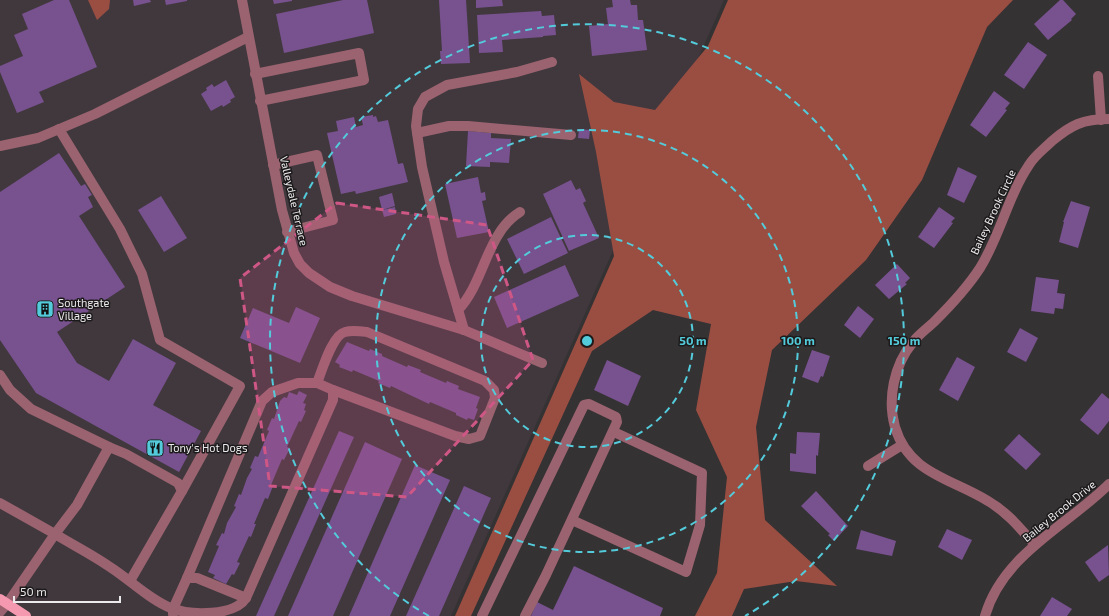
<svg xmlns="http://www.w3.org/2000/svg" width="1109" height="616" font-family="'Exo 2',sans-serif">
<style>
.built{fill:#41383e}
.forest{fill:#9a4e42}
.building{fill:#78518f}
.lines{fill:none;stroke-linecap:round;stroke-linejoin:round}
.minor{stroke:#9b6370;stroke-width:10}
.major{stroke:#f499af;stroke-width:10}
.marked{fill:#ce5786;fill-opacity:0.2;stroke:#ce5786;stroke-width:3;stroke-dasharray:8 5;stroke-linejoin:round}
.ring{fill:none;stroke:#53cbda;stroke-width:2;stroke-dasharray:7 5}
.labels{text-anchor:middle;stroke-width:3;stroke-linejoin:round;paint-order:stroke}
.street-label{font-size:11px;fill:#ebe9eb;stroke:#1c1a1b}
.poi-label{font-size:11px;fill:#ebe9eb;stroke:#1c1a1b;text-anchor:start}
.centre{fill:#53cbda;stroke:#1c1a1b;stroke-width:2}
.ring-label{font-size:12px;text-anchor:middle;font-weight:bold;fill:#53cbda;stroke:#1c1a1b;stroke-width:3;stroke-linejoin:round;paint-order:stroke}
</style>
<rect width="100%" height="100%" fill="#353234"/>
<path class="built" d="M0 0H724L451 616H0Z"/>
<g class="forest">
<path d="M88 0H110L109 9 97 20Z"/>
<path d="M728 0H1013L987 27 922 180 866 260 772 350 756 427 765 520 837 586 796 581 744 589 732 616H695L717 573 727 477 696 410 711 324 653 310 592 351 471 616H455L614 256 596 152 579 74 614 102 655 110 708 46Z"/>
</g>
<g class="building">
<path d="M54 0H69L97 67 39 92 44 102 17 113 0 72V66L23 56 14 35 28 29 22 14Z"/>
<path d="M133 0H150L151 2 134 6Z"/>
<path d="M165 0H187V1L166 5Z"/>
<path d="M273 0H292V1L274 4Z"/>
<path d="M343 0H367L374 33 284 53 276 14Z"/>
<path d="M439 0H466L470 63 441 64 440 51H442Z"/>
<path d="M476 0H502L503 6 476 8Z"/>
<path d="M612 0H630L631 5H637L638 20H643L647 50 592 56 589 26 608 24 606 8 613 7Z"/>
<path d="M1060 0H1063L1076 14 1071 19 1072 20 1048 40 1034 24Z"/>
<path d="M541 11 542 16 554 15 556 35 543 36V37L502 40 503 52 479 53 477 15Z"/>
<path d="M1028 42 1047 55 1024 89 1004 75Z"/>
<path d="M226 80 235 97 230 100 231 102 223 107 222 105 211 111 201 94 207 90 206 88 212 84 214 87Z"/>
<path d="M994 91 1010 103 1005 109 1007 110 986 137 970 125Z"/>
<path d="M373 115V117L376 116 378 122 388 120 398 164 403 163 408 182 356 194 355 191 341 194 327 133 338 131 336 121 354 117 356 127 363 125 361 117Z"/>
<path d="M579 129 590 130 589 139 578 138Z"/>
<path d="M468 131 491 133V138L511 139 509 163 490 162V167L466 166Z"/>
<path d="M59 153 81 186 85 184 92 195 88 197 93 207 79 216 125 287 57 332 77 363 109 381 133 339 176 363 153 405 201 431 179 472 36 393 0 340V192Z"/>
<path d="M958 167 977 176 964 203 947 195Z"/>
<path d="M478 177 481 193 485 192 486 200 482 201 489 232 457 238 445 184Z"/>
<path d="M571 180 576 190 580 188 586 201 583 203 599 238 569 251 543 194Z"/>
<path d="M392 193 395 206 382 210 379 197Z"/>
<path d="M161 196 187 238 164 252 138 210Z"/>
<path d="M1071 201 1090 207 1078 248 1059 242 1064 222H1063Z"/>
<path d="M395 207 396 214 384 217 382 210Z"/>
<path d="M939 207 955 218 951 222 953 223 934 248 918 237Z"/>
<path d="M551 217 568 253 524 274 507 239Z"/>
<path d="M897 264 910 278 905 283 907 284 889 299 875 285Z"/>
<path d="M565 265 579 296 507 328 494 297Z"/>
<path d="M1036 277 1059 280 1057 293 1065 294 1063 309 1055 308 1054 314 1031 311Z"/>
<path d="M858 306 874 319 860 338 844 325Z"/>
<path d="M296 307 320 318 300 363 240 338 253 308 289 323Z"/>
<path d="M1020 328 1038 338 1026 362 1007 352Z"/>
<path d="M347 342 369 351 370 349 382 354V356L407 367 408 365 421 370 420 372 446 383 447 381 459 386 458 389 480 397 476 408 478 409 474 420 468 418 467 420 456 415V413L430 402 429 404 391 386 390 388 378 383 379 381 353 370 352 372 339 367 340 365 335 362Z"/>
<path d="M812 350 830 356 823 377 821 376 818 383 802 377Z"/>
<path d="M957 357 975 367 958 401 939 390Z"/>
<path d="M607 360 641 376 628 406 594 390Z"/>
<path d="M299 391 307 395 303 403 306 404 304 410 306 411 301 422 299 421 287 447 290 448 284 460 282 459 271 485 273 486 268 499 265 498 254 524H256L251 537 249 536 237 562 240 563 234 575 232 574 226 584 213 578 215 575 208 572 219 546 216 545 222 533 224 534 227 523 236 507 234 506 239 494 241 495 247 478 252 469 250 468 255 456 258 457 269 431 267 430 272 418 274 419 280 401 284 397 287 398 289 392 297 395Z"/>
<path d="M1102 393 1109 399V421L1098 435 1080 420Z"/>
<path d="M339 431 354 437 274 616H256Z"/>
<path d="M797 432 820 433 818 456 816 455V474L790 471V453L796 454Z"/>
<path d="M1019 434 1041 454 1026 470 1004 450Z"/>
<path d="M365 442 402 459 333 616H288Z"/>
<path d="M415 465 450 480 390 616H349Z"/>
<path d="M464 486 491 498 439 616H406Z"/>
<path d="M816 491 848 526 834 541 828 535 830 534 801 506Z"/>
<path d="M947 529 972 540 962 560 938 547Z"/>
<path d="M861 530 896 541 892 556 856 549Z"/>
<path d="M1108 545 1109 575 1099 582 1085 562Z"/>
<path d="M574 566 663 608 660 616H531L537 602 553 610Z"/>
<path d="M1052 597 1072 609 1067 616H1040Z"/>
</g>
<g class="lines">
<g class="minor">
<path d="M242 0 282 210 294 253 300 264 309 273 330 287 352 296 464 330 542 363"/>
<path d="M255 74 359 53 364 80 260 101"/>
<path d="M1098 76 1101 120"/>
<path d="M59 129 120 229 142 274 160 340 240 386 182 491"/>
<path d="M417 133 449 126H468L571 135"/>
<path d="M0 146 38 138 95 114 248 37"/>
<path d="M273 165 317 155 333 220 287 232"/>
<path d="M458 310C485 282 486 233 520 212"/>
<path d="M464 330 444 262 422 167 416 126 418 109 425 97 447 85 517 72 552 62"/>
<path d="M0 375 10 390 31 409 109 447 77 505 55 534 0 503"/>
<path d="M317 383C322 371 332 335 345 332 352 330 359 331 367 332L485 381 494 390 495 398 480 436 469 439 455 436 333 390"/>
<path d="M109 447 126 454 178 483 182 491 130 581"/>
<path d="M868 466 902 445"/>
<path d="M572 520 686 572 700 525 702 473 614 432"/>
<path d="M1034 544C1020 528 1007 512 988 501 951 478 909 474 895 427 887 399 894 365 913 342 919 334 928 328 935 321 951 305 967 288 980 268 1000 236 1008 196 1029 165 1035 155 1044 149 1052 141 1071 125 1083 119 1109 119"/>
<path d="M0 612 7 604 55 534C73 545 93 555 110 567 129 579 150 600 171 608 191 616 235 616 246 598L333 400V390L317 383H298L272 392 262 401 187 578"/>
<path d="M173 614V609L187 578H197L246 598"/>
<path d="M482 616 584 405 589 404 616 417 617 422 546 575 525 616"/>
<path d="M985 616C1003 554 1067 526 1109 484"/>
</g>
<path class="major" d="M0 599 26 616"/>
</g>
<path class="marked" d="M337 203 487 225 533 360 407 497 270 486 240 278Z"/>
<g class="ring">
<circle cx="587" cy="341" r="106"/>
<circle cx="587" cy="341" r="211"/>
<path d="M429 616A317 317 0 1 1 745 616"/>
</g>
<defs>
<symbol id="building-square" viewBox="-11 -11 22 22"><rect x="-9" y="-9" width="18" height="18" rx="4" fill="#53cbda" stroke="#1c1a1b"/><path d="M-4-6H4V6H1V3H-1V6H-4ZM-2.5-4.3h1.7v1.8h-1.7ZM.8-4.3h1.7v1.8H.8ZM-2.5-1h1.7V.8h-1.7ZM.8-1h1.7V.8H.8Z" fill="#111"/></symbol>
<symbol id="restaurant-square" viewBox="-11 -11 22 22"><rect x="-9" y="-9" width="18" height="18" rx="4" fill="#53cbda" stroke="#1c1a1b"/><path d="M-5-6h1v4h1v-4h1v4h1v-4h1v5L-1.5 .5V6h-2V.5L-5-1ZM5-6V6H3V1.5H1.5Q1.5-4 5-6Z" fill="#111"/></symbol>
</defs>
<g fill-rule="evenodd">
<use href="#building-square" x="35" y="299" width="20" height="20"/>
<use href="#restaurant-square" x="145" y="438" width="20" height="20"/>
</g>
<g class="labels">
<g class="street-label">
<text transform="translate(294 201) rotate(77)" y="4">Valleydale Terrace</text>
<text transform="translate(993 212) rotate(-65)" y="4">Bailey Brook Circle</text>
<text transform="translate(1059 511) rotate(-39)" y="4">Bailey Brook Drive</text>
</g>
<g class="poi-label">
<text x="58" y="307">Southgate<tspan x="58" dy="13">Village</tspan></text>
<text x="168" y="452">Tony's Hot Dogs</text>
</g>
</g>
<circle cx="587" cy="341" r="6" class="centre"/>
<g class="ring-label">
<text x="693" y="345">50 m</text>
<text x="798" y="345">100 m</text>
<text x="904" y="345">150 m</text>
</g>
<path d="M14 596v6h106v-6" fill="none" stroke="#ebe9eb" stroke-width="2"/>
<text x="20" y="596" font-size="12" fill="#ebe9eb" stroke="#1c1a1b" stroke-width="3" paint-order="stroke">50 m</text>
</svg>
